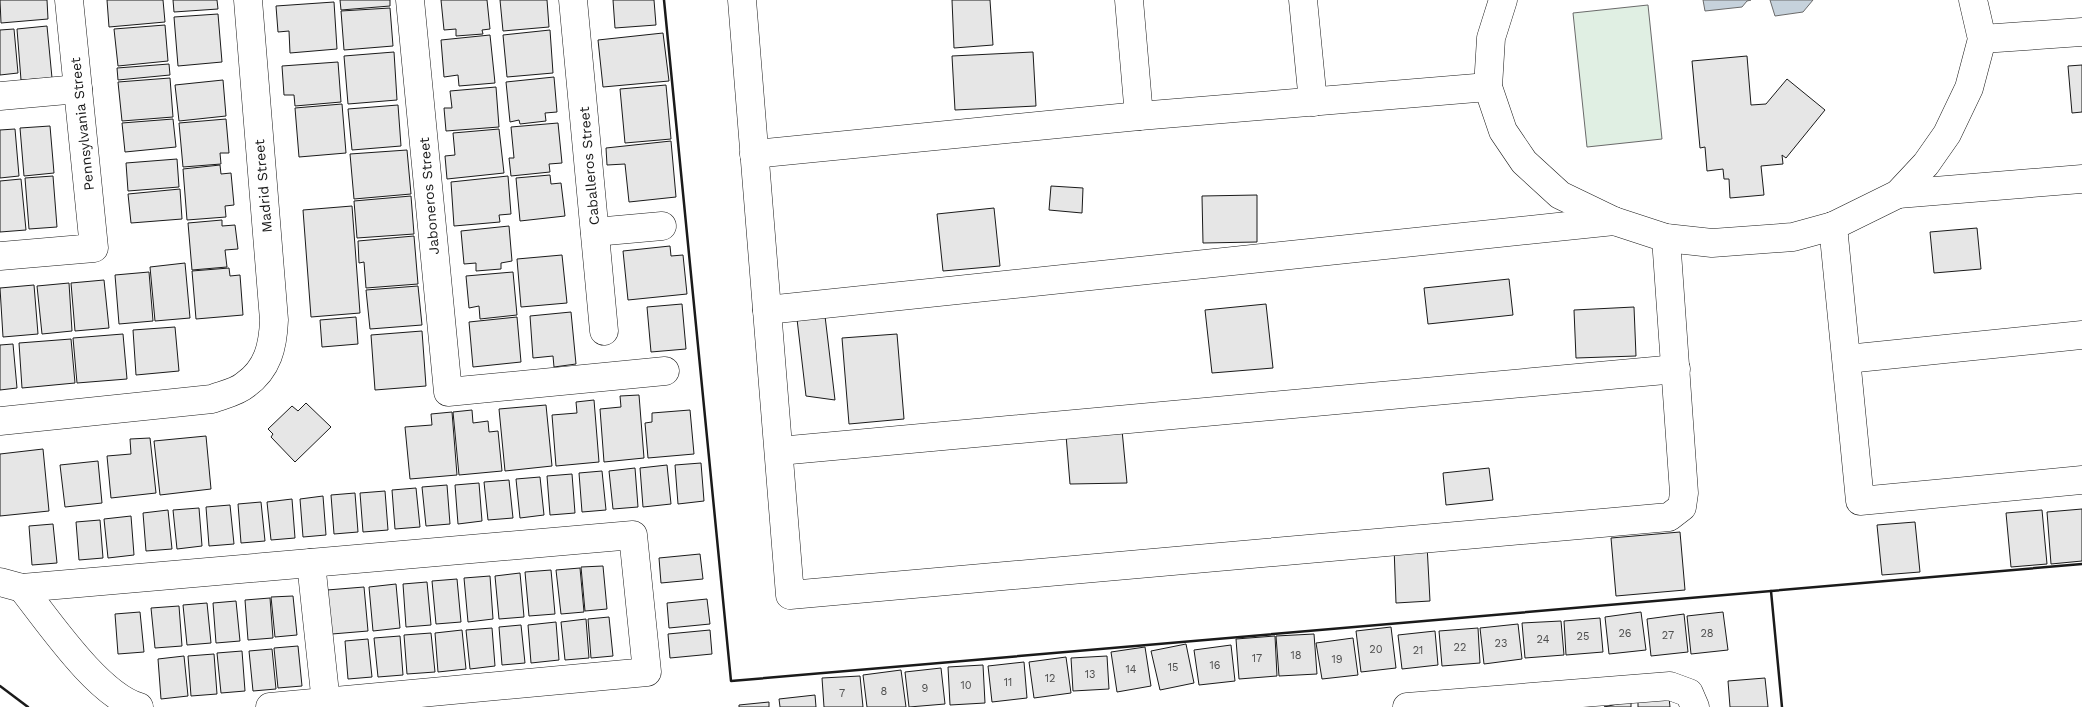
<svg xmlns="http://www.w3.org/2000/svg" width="2082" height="707" font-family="'Work Sans',sans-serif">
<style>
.green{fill:#e0efe3;stroke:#6a6a6a}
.water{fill:#c6d2dc;stroke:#6a6a6a}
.building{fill:#e6e6e6;stroke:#1a1a1a}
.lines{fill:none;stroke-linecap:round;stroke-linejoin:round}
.street-casing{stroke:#1a1a1a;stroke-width:29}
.street{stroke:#fff;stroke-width:28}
.wall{stroke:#1a1a1a;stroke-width:2.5}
.labels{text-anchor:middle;stroke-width:4;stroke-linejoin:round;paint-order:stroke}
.number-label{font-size:11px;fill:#4d4d4d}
.street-label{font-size:14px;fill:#1a1a1a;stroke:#fff}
</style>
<rect width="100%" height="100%" fill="#fff"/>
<path class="green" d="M1648 5 1662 139 1587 147 1573 13Z"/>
<g class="water">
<path d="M1703 0H1751L1747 1 1742 7 1705 11Z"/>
<path d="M1770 0H1813L1803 12 1775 16Z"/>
</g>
<g class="building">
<path d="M0 0H47L48 19 1 23Z"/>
<path d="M107 0H163L165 22 109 27Z"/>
<path d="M173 0H217L218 9 174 12Z"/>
<path d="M340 0H390V6L341 10Z"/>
<path d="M441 0H487L490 29 482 30 483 34 456 36V29L444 30Z"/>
<path d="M500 0H547L549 27 503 31Z"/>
<path d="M613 0H654L656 25 615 28Z"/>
<path d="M952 0H990L993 45 954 48Z"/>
<path d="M334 2 337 49 290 53 289 31 278 32 276 6Z"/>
<path d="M390 8 393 46 344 50 341 11Z"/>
<path d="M218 14 222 62 178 66 174 17Z"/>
<path d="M165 25 168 61 118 66 114 29Z"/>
<path d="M47 26 52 78 21 80 17 29Z"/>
<path d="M14 29 18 73 0 75V30Z"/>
<path d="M550 30 553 73 507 77 503 35Z"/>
<path d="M663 33 669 81 603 87 598 40Z"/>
<path d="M490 35 495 83 459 86 458 75 444 77 441 40Z"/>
<path d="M394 52 397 100 348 104 344 56Z"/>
<path d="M1033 52 1036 106 955 110 952 56Z"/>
<path d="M1747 56 1751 105 1766 104 1787 79 1825 110 1786 158 1782 155 1783 164 1761 166 1764 195 1730 198 1729 179H1724L1723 169 1707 171 1705 147 1700 148 1692 61Z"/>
<path d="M338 62 341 102 295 106 294 95H284L282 66Z"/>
<path d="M169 64 170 75 118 80 117 68Z"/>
<path d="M2082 65V112L2072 113 2068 66Z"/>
<path d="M554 77 557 112 545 113 546 121 520 124 519 120 510 122 506 82Z"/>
<path d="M170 78 173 117 122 121 118 82Z"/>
<path d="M223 80 226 116 179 121 175 85Z"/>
<path d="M666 85 671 139 625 143 620 89Z"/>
<path d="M496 87 499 127 446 131 444 108H452L450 91Z"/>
<path d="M342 104 346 153 299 157 295 108Z"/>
<path d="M398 105 401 146 352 150 348 109Z"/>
<path d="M173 119 176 147 125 152 122 123Z"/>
<path d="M226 119 229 153H220L221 164 183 167 179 123Z"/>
<path d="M558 123 562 163 549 164 550 172 511 176 509 158H514L511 127Z"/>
<path d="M50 126 54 173 24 176 20 128Z"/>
<path d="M15 129 19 176 0 178V130Z"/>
<path d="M499 129 504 173 447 179 445 156 455 155 453 133Z"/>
<path d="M671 141 676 197 629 202 625 164 607 165 606 148Z"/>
<path d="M407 150 411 194 354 199 350 154Z"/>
<path d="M177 159 179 187 128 191 126 163Z"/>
<path d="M220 165 221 174 231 173 234 205 225 206 226 217 187 220 183 169Z"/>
<path d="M550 175 551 184 561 183 565 216 520 221 516 178Z"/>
<path d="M53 176 57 227 29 229 25 178Z"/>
<path d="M508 176 511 214 499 215 500 222 454 226 451 182Z"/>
<path d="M21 179 26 230 0 232V181Z"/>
<path d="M1051 186 1083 188 1082 213 1049 210Z"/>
<path d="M180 189 182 219 131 223 128 194Z"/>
<path d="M1257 195V242L1203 243 1202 196Z"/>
<path d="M411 196 414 234 357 238 354 201Z"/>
<path d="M352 206 360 313 311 317 303 210Z"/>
<path d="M994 208 1000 266 943 271 937 214Z"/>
<path d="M222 220V226L235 225 238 249 225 250 227 267 192 270 188 223Z"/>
<path d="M509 226 512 261 501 263V269L476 271V263L464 264 461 231Z"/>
<path d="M1977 228 1981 269 1934 273 1930 232Z"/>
<path d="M414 236 418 284 366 288 364 262 359 263 358 241Z"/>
<path d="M670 246 671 256 683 255 687 294 628 300 623 251Z"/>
<path d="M562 255 567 303 521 307 517 259Z"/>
<path d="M185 263 190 318 155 321 150 267Z"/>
<path d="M229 268 230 276 240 275 243 315 196 319 192 271Z"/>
<path d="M149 272 153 321 119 324 115 275Z"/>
<path d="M513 272 517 315 480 319 479 306 469 308 466 276Z"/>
<path d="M1509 279 1513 315 1428 324 1424 288Z"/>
<path d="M104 280 109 328 75 331 71 283Z"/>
<path d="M69 283 72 331 42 334 37 286Z"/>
<path d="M34 285 38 334 3 337 0 288Z"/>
<path d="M418 286 422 325 370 329 366 290Z"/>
<path d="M682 304 686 349 651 352 647 307Z"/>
<path d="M1266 304 1273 368 1212 373 1205 310Z"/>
<path d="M1634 307 1636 356 1576 358 1574 310Z"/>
<path d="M571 312 576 364 554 367 553 356 533 358 530 316Z"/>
<path d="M825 316 835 400 806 396 797 319Z"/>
<path d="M356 317 358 344 322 347 320 320Z"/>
<path d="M517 317 521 362 473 367 469 322Z"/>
<path d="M175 327 179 371 136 375 133 330Z"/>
<path d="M422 331 426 386 375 390 371 335Z"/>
<path d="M123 334 127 379 77 383 73 338Z"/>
<path d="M897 334 904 419 849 424 842 338Z"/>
<path d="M71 339 75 383 22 388 19 343Z"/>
<path d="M13 344 17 388 0 390V345Z"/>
<path d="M639 395 644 458 604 462 600 409 621 407 620 396Z"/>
<path d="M594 400 599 462 556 466 552 415 577 413 576 402Z"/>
<path d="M306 403 331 427 295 462 271 437 273 434 268 429 292 406 298 411Z"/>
<path d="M546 405 552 466 505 471 499 409Z"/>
<path d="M472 410 473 423 488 421 489 432 498 431 502 471 459 475 453 412Z"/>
<path d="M690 410 694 454 648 458 645 423 652 422V413Z"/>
<path d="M452 412 457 475 410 479 405 427 432 425 431 414Z"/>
<path d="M1122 430 1127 483 1070 484 1066 435Z"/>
<path d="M206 436 211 489 160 495 154 441Z"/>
<path d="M150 438 156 493 111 498 107 456 131 454 130 439Z"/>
<path d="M43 449 49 511 0 516V454Z"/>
<path d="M98 461 102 503 65 507 60 465Z"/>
<path d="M701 463 704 501 678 504 675 465Z"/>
<path d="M667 465 671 504 643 507 640 468Z"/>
<path d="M635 468 638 507 613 509 609 471Z"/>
<path d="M1489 468 1493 500 1446 505 1443 473Z"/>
<path d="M602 471 606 510 582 512 579 473Z"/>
<path d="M572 474 575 513 550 515 547 476Z"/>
<path d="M540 477 544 515 520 518 516 479Z"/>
<path d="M509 480 513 518 488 520 484 482Z"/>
<path d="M479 483 482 521 458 524 455 485Z"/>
<path d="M447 485 450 524 426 526 422 487Z"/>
<path d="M416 488 420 527 395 529 392 490Z"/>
<path d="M385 491 388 530 363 532 360 493Z"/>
<path d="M355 493 358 532 334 534 331 495Z"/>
<path d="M323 496 326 535 303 537 300 499Z"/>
<path d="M292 499 295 538 271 540 267 502Z"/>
<path d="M261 502 265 541 241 543 238 504Z"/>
<path d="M230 505 234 544 209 546 206 507Z"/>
<path d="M199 508 202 546 177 549 173 510Z"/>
<path d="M2082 509V561L2051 564 2047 512Z"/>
<path d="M168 510 172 549 146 551 143 513Z"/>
<path d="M2042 510 2047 564 2011 567 2006 513Z"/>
<path d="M131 516 134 555 108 558 104 519Z"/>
<path d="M100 520 103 558 79 560 76 522Z"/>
<path d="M1915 522 1920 572 1882 575 1877 525Z"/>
<path d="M53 524 57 563 32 565 29 526Z"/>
<path d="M1680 532 1685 590 1616 596 1611 538Z"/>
<path d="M1427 545 1430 601 1396 603 1394 546Z"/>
<path d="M700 554 703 579 661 583 659 558Z"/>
<path d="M603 566 607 609 585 611 581 567Z"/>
<path d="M580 568 584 612 561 614 556 570Z"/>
<path d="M551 570 555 614 529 616 525 572Z"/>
<path d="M520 573 524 617 499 619 495 576Z"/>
<path d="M490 576 493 619 468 622 464 578Z"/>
<path d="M457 579 461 622 436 624 432 581Z"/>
<path d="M427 582 431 625 406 627 403 584Z"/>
<path d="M396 584 400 628 373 631 369 587Z"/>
<path d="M364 587 368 631 332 634 327 590Z"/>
<path d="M293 596 297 635 275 637 271 597Z"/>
<path d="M270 598 273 638 248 640 245 600Z"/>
<path d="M707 599 710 624 669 628 667 603Z"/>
<path d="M236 601 240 641 216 643 213 603Z"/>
<path d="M207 603 211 643 187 645 183 605Z"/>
<path d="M179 606 182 646 155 648 151 608Z"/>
<path d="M140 612 144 652 118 654 115 614Z"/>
<path d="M1641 612 1646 650 1609 654 1605 617Z"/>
<path d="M1723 612 1728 650 1691 654 1687 616Z"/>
<path d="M1684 614 1688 652 1651 656 1647 619Z"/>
<path d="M609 617 613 656 591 658 588 619Z"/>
<path d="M1600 618 1603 652 1566 655 1564 621Z"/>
<path d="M586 619 589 658 565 660 561 622Z"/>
<path d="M1561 621 1564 655 1525 658 1522 623Z"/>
<path d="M556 622 559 660 531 663 528 625Z"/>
<path d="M1518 624 1522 659 1484 664 1480 628Z"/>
<path d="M521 625 525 663 502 665 499 627Z"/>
<path d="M1391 627 1396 668 1361 672 1356 631Z"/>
<path d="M492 628 495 666 470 669 466 630Z"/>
<path d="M1478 628 1480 663 1442 666 1439 631Z"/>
<path d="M462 630 466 669 438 672 435 633Z"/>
<path d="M710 630 712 654 670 658 668 634Z"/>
<path d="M1435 631 1438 665 1402 669 1398 635Z"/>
<path d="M431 633 435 672 407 674 404 635Z"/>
<path d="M1314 634 1317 674 1279 676 1276 636Z"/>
<path d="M400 636 403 675 378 677 374 638Z"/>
<path d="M1275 636 1277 676 1239 679 1236 639Z"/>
<path d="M1353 638 1358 675 1322 679 1316 643Z"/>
<path d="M368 639 372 677 348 679 345 641Z"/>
<path d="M1186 644 1194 683 1160 690 1151 651Z"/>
<path d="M1231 645 1235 681 1199 685 1194 650Z"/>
<path d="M298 646 302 686 278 688 274 648Z"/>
<path d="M1145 647 1151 686 1117 692 1111 652Z"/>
<path d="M272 649 276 689 253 691 249 651Z"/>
<path d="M242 651 245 691 221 693 217 653Z"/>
<path d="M214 654 217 694 191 696 188 656Z"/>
<path d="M184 656 188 696 161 699 158 659Z"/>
<path d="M1107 656 1109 689 1073 691 1071 658Z"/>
<path d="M1066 657 1071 693 1034 698 1029 662Z"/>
<path d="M1024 662 1027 698 992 702 988 666Z"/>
<path d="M983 665 985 703 950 705 948 667Z"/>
<path d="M941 668 945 704 909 707 905 672Z"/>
<path d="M901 670 906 707H867L863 675Z"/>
<path d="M860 676 863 707H824L822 678Z"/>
<path d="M1765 678 1768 707H1730L1728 681Z"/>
<path d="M815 695 816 707H780L779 699Z"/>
<path d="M1669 698 1670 707H1638V701Z"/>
<path d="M1631 701V707H1604Z"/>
<path d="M769 702V707H739V705Z"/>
</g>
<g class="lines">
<defs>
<g id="street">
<path d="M410 0 448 392 665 371"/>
<path d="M573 0 604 331"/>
<path d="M742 0 790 595 1669 517 1682 507 1684 493 1666 238"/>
<path d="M1129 0 1139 116"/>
<path d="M1303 0 1313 102"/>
<path d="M1503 0 1491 38 1488 87 1503 131 1524 162 1560 195 1614 221 1666 238 1712 243 1793 237 1833 226 1898 194 1926 164 1947 134 1969 88 1982 39 1973 0"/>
<path d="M1982 39 2082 32"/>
<path d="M0 96 78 89"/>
<path d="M754 154 1139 116 1488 87"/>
<path d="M1898 194 2082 179"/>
<path d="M1833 226 1860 501 2082 480"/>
<path d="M595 232 662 226"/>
<path d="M0 256 94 248 69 0"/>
<path d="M767 310 1614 221"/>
<path d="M1847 359 2082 335"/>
<path d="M0 421 212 399C222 395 237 392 245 385 268 369 273 346 274 320L248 0"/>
<path d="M779 451 1676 369"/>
<path d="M311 563 326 703"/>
<path d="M0 582 22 588 633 535 647 672 270 707"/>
<path d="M22 588C49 622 98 695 139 707"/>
<path d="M1407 707 1670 686 1689 693 1695 707"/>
</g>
</defs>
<use href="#street" class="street-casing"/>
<use href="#street" class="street"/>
<g class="wall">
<path d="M664 0 731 681 2082 564"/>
<path d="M1771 591 1782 707"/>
<path d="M0 686 28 707"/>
</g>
</g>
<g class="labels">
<g class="number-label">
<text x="1625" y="637">26</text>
<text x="1707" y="637">28</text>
<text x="1668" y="639">27</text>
<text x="1583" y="640">25</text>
<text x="1543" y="643">24</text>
<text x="1501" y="647">23</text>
<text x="1460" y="651">22</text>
<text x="1376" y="653">20</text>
<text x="1418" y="654">21</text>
<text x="1296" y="659">18</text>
<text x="1257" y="662">17</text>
<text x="1337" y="663">19</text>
<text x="1215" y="669">16</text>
<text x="1173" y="671">15</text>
<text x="1131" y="673">14</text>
<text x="1090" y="678">13</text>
<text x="1050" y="682">12</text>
<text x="1008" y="686">11</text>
<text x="966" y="689">10</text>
<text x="925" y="692">9</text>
<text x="884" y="695">8</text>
<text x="842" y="697">7</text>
</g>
<g class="street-label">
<text transform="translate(82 124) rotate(-96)" y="5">Pennsylvania Street</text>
<text transform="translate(589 166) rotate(-95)" y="5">Caballeros Street</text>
<text transform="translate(263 186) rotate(-95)" y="5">Madrid Street</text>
<text transform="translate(429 196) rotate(-95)" y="5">Jaboneros Street</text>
</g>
</g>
</svg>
